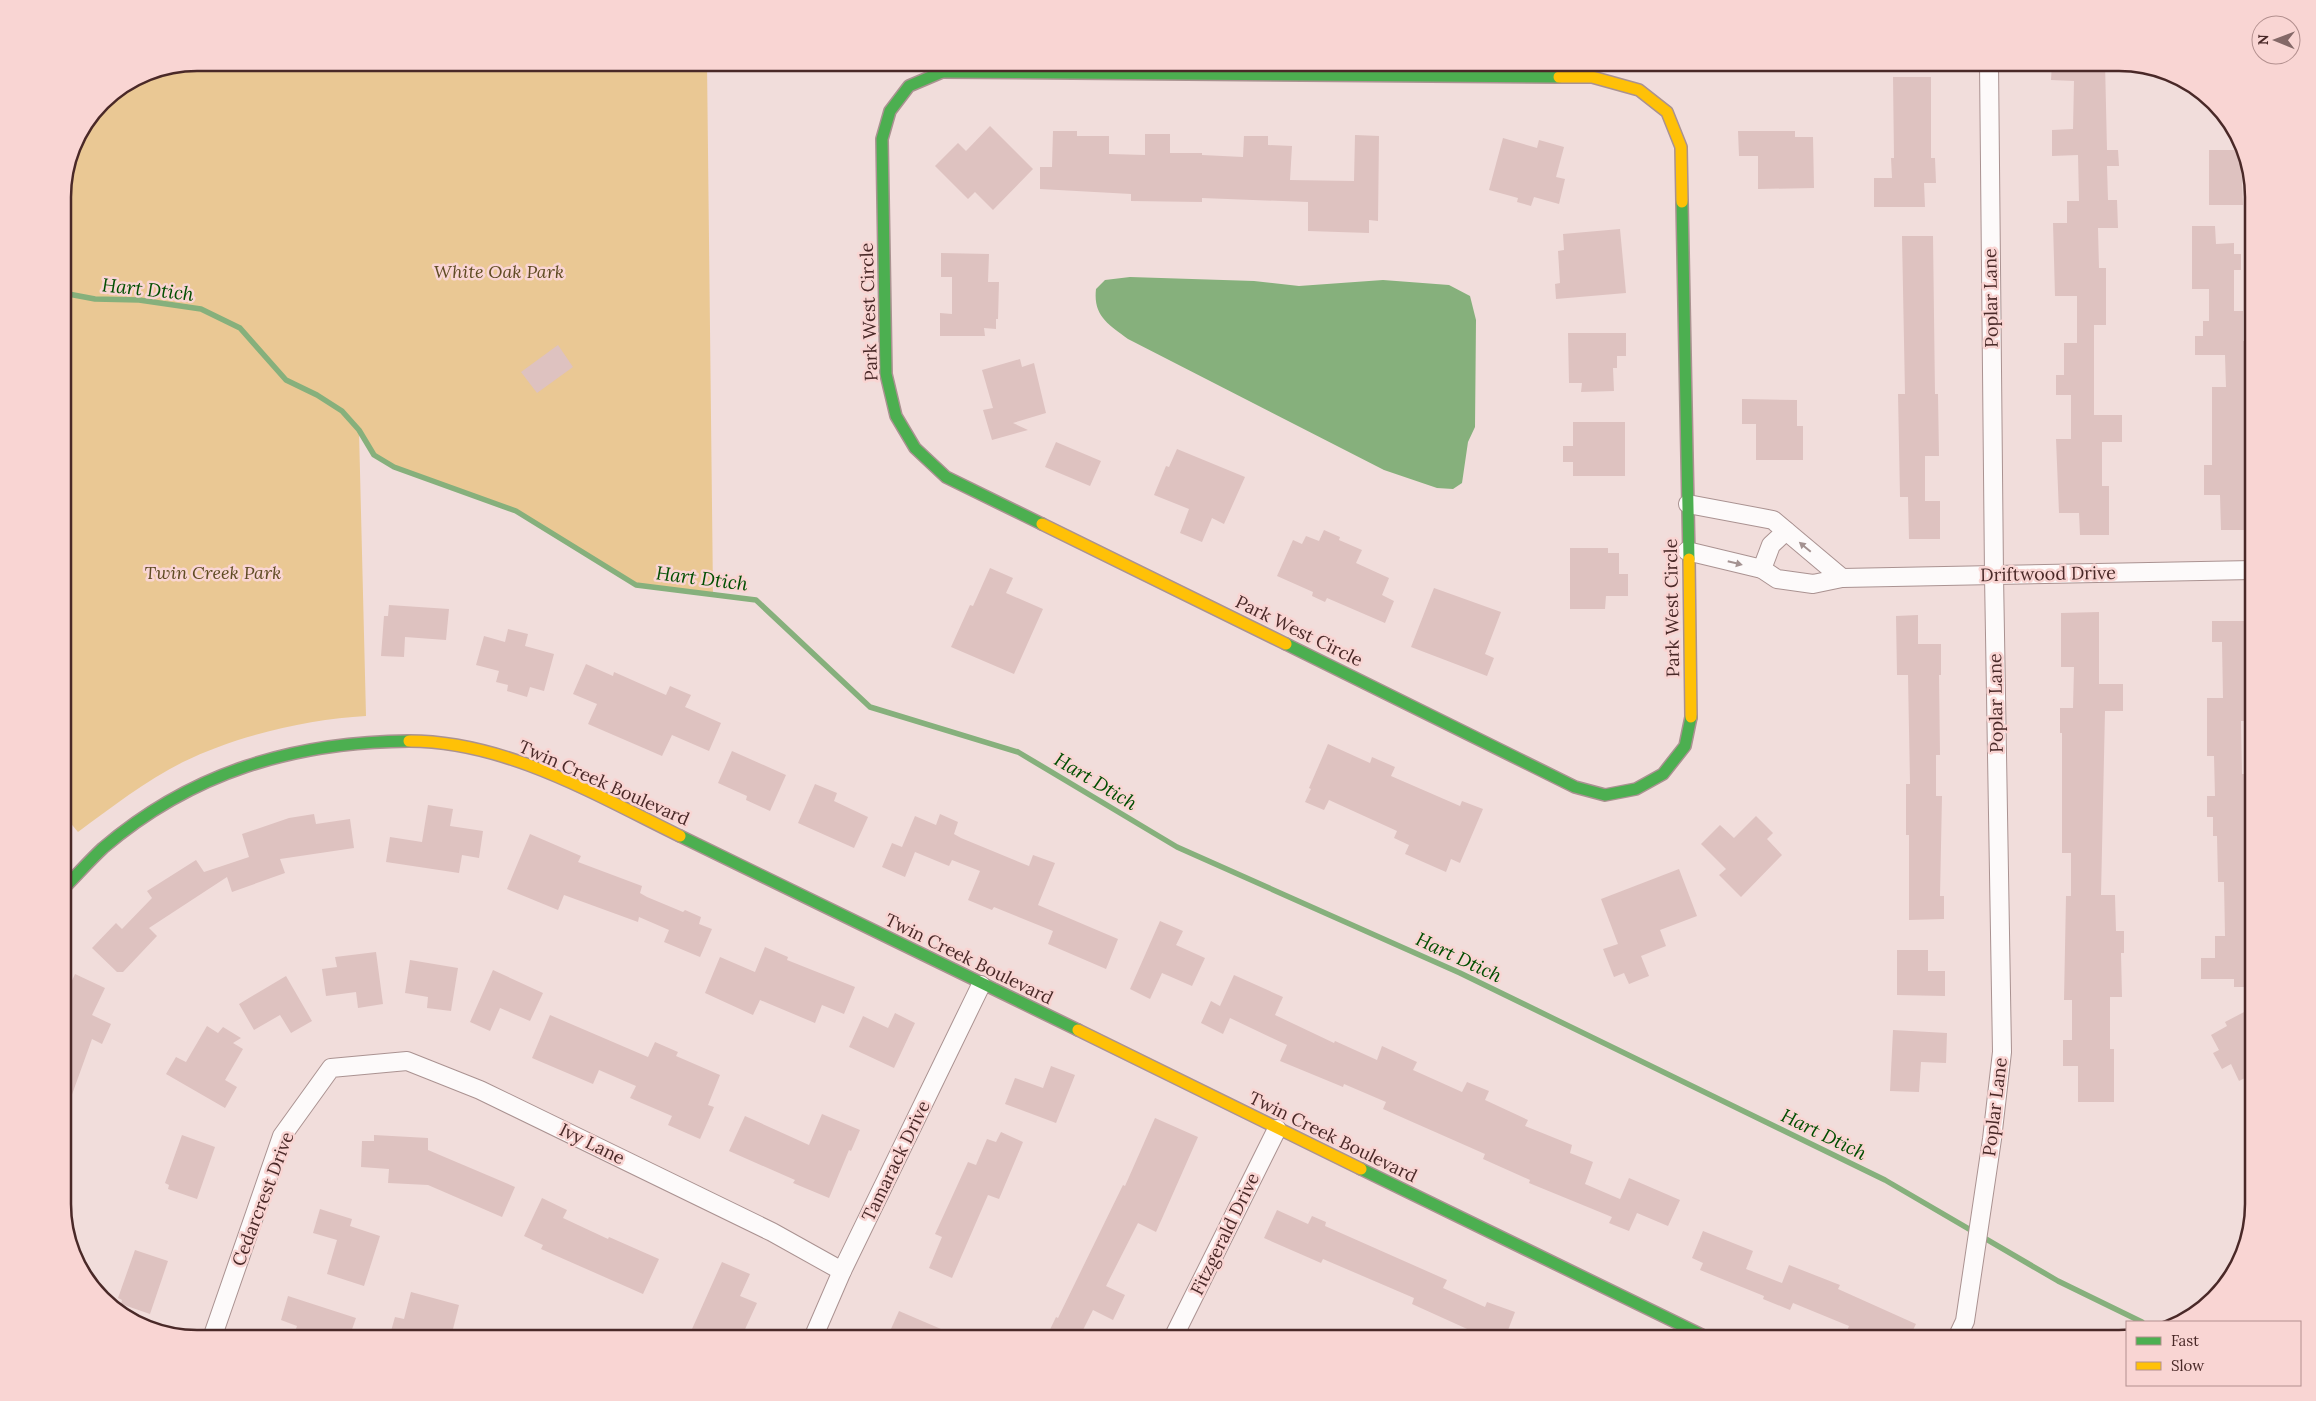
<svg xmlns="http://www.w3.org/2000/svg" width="2316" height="1401" font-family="Lora,serif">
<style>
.green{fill:#eac894}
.water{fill:#86b07c}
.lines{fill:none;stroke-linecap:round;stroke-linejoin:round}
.stream{stroke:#86b07c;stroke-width:5.5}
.building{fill:#dec2c0}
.street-casing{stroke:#aa9291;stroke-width:20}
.fast-casing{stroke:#aa9291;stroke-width:14}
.slow-casing{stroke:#aa9291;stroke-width:14}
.street{stroke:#fdfafa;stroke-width:18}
.fast{stroke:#4caf50;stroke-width:11}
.slow{stroke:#ffc107;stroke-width:11}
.oneway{fill:#a49291}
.labels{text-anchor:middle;stroke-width:5;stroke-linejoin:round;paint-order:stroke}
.park-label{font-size:18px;font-style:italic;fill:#5f4b23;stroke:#f9d5d3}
.street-label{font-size:18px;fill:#4a2928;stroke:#f9d5d3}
.water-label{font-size:19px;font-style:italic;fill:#004e00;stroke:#f9d5d3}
.rim{fill:none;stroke:#4a2928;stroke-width:2.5}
</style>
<rect width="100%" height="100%" fill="#f1dddb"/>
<path class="green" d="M197 63H707L713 594 636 585 516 511 394 467 374 455 359 431 366 716C308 719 235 736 183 762 145 781 112 807 78 832L63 814V189L85 127 102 102 146 73Z"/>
<path class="water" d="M1130 277 1254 281 1299 286 1383 280 1449 285 1470 296 1476 320 1475 427 1468 442 1462 483 1453 489 1437 488 1384 470 1128 339C1108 324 1093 316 1096 289L1105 280Z"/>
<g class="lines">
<path class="stream" d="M63 293 95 299 139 300 201 309 240 328 286 380 317 395 342 411 359 430 374 455 394 467 516 511 636 585 756 600 870 707 1018 752 1177 847 1460 973 1885 1180 2058 1281 2142 1322"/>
</g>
<g class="building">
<path d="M2052 62H2105L2107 150H2118L2119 166H2107L2108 200H2117L2118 228H2098L2099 268H2106V325H2094V415H2122V442H2102V486H2109V535H2080L2079 513H2059L2056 439H2071V395H2056V375H2064V343H2077V296H2055L2053 223H2067V201H2079L2078 155 2052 156V130L2073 129 2074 81 2051 80Z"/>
<path d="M1893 77H1931V158H1935L1936 183H1924L1925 207H1874V178H1892L1891 158H1894Z"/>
<path d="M990 126 1033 169 993 210 975 192 968 199 935 166 958 143 966 151Z"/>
<path d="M1053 131H1077V136H1109V154L1145 155V134H1170V153H1202V155L1243 157 1244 136H1268V145L1292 146 1290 180 1354 181 1355 135 1379 136 1378 221 1369 220V233L1308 231V202L1202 198V202L1131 201V194L1040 189V167H1052Z"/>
<path d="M1738 131H1795V137H1813L1814 188 1758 189V156H1739Z"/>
<path d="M1503 138 1537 148 1539 140 1564 147 1556 177 1565 179 1559 204 1534 197 1531 206 1517 202 1518 198 1489 190Z"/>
<path d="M2209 150H2241L2243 205H2209Z"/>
<path d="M2192 226H2215L2216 244 2234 243V254H2241V270H2234V311H2243V341H2246V387H2250L2253 530H2221L2220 495H2204V465H2212V387H2226L2225 355H2195V336H2203V321H2209V289H2192Z"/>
<path d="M1620 229 1626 293 1556 299 1555 284 1560 283 1558 251 1564 250 1563 234Z"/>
<path d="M1902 236H1933L1935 394H1938L1939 456H1925V501H1940V539H1909L1908 497H1900L1898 394H1905Z"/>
<path d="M941 253 989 254 988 282H999L998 319H996V329L984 328 985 336H940V313L952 314V277H941Z"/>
<path d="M1568 333H1626V356H1617V368H1613L1614 391 1581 392 1582 383H1569Z"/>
<path d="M558 345 573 367 537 393 521 372Z"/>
<path d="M1020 359 1022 367 1034 363 1046 413 1013 423 1028 430 992 440 983 410 993 408 982 370Z"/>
<path d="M1742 399 1797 400V426H1803V460H1756V424H1742Z"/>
<path d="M1573 422H1625V476H1573V462H1563V446H1573Z"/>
<path d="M1056 442 1101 461 1090 486 1045 467Z"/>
<path d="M1177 449 1245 477 1224 524 1212 518 1202 542 1180 533 1189 509 1154 495 1166 466 1169 467Z"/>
<path d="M1324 530 1340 537 1339 540 1362 550 1356 563 1389 578 1382 595 1394 601 1385 623 1327 598 1325 602 1312 596 1313 592 1277 576 1293 540 1302 544 1306 536 1319 541Z"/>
<path d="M1570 548H1608V553H1619V574H1628V596H1606L1605 609H1570Z"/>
<path d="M990 568 1013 578 1006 593 1043 609 1014 674 951 647 970 605 973 606Z"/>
<path d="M1434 588 1501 612 1485 654 1494 658 1487 676 1411 647Z"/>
<path d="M389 605 449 609 446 640 405 637 404 657 381 656 384 616H388Z"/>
<path d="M2099 612V684H2123V711H2105L2101 895H2115L2116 931H2124V953H2121L2122 997H2110V1049H2114V1102H2078V1066H2063V1040H2072V1000H2064L2066 896H2071V853H2062V733H2060V708H2073L2074 667H2061V613Z"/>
<path d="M1918 615V644H1941V675H1939L1940 755H1936V796H1942L1940 896H1944V919L1909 920V835H1906V784H1910L1908 675H1897L1896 616Z"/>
<path d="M2212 621H2253V721H2241L2242 774H2250V856H2253V911L2251 912 2253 987H2234V979H2201V958H2215V936H2225L2224 882H2218L2217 836H2213V817H2207V796H2215L2214 756H2207V698H2223L2222 642H2212Z"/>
<path d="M508 629 528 634 525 646 554 654 544 691 530 687 527 697 507 691 508 685 496 682 499 671 476 665 484 636 505 642Z"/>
<path d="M586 664 613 676 614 672 666 695 670 686 691 695 685 707 721 723 709 751 672 735 662 756 588 724 597 704 573 694Z"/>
<path d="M1328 744 1370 763 1372 757 1395 767 1391 776 1460 806 1462 801 1483 809 1460 863 1451 859 1446 872 1405 854 1409 845 1394 838 1397 831 1329 800 1324 810 1305 802 1311 789 1309 788Z"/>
<path d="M732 751 786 775 770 811 746 800 747 796 718 783Z"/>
<path d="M815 784 837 793 834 801 868 817 854 848 798 823Z"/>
<path d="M428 805 453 809 450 826 483 831 479 858 462 855 459 873 386 862 390 837 422 842Z"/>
<path d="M314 814 316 824 350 819 354 848 280 859 285 873 232 892 227 877 149 928 157 936 123 972H117L92 948 116 923 122 929 152 898 147 891 196 860 204 872 249 857 242 834 289 818Z"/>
<path d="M940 814 958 822 954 834 961 838 1029 866 1033 855 1055 863 1038 905 1118 939 1106 969 1048 944 1053 931 994 907 992 910 968 900 980 871 952 860 949 866 915 852 905 877 882 867 892 843 902 847 915 816 936 825Z"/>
<path d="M1756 816 1773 833 1767 839 1782 855 1741 897 1719 875 1726 869 1701 844 1720 825 1734 838Z"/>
<path d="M530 834 581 856 578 862 642 886 640 893 647 897 683 912 685 910 701 917 699 924 712 929 700 957 664 942 669 930 639 917 638 922 564 895 558 910 507 889Z"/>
<path d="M1679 869 1697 916 1660 930 1666 946 1641 956 1649 976 1629 984 1624 973 1614 977 1603 949 1618 944 1601 899Z"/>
<path d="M1160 921 1183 931 1176 945 1205 958 1192 986 1162 973 1150 999 1130 989Z"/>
<path d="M765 947 788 957 787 960 855 987 844 1014 822 1005 815 1023 760 1000 753 1015 705 993 720 957 755 972Z"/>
<path d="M1897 950H1928V971H1945V996L1897 995Z"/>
<path d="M376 952 383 1004 358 1008 356 992 326 996 322 969 337 967 335 957Z"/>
<path d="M410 960 458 968 451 1011 427 1008 428 997 405 993Z"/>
<path d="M493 970 543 993 530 1021 500 1008 490 1031 470 1022Z"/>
<path d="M75 974 105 988 92 1015 111 1024 102 1044 92 1039 65 1114H63V1000Z"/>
<path d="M1234 975 1283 997 1275 1015 1334 1043 1335 1041 1377 1060 1382 1046 1417 1062 1413 1070 1462 1092 1467 1082 1489 1091 1485 1100 1528 1120 1525 1126 1572 1145 1570 1153 1593 1162 1585 1184 1620 1199 1629 1178 1680 1200 1668 1226 1637 1213 1629 1231 1609 1223 1612 1217 1529 1183 1530 1180 1483 1159 1485 1154 1383 1109 1386 1102 1344 1084 1343 1087 1280 1061 1287 1045 1230 1018 1223 1034 1201 1023 1211 1001 1220 1006Z"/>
<path d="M286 976 312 1021 291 1033 280 1015 254 1030 239 1004Z"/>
<path d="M2246 1011 2253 1026V1074L2239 1081 2231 1064 2222 1069 2213 1053 2219 1050 2211 1035 2227 1026 2225 1022Z"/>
<path d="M895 1013 915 1023 894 1068 849 1047 863 1016 888 1028Z"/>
<path d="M550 1015 648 1057 655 1042 678 1052 676 1056 720 1075 708 1105 714 1107 700 1139 668 1125 672 1116 630 1098 636 1086 599 1070 593 1084 532 1058Z"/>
<path d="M207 1026 218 1033 223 1027 241 1038 233 1043 243 1049 225 1080 237 1087 225 1108 166 1074 176 1057 186 1062Z"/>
<path d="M1893 1030 1947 1033 1946 1063 1921 1062 1919 1092 1890 1091Z"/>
<path d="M1051 1066 1075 1075 1056 1123 1005 1104 1015 1078 1043 1088Z"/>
<path d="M822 1114 860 1130 851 1151 849 1150 829 1198 793 1183 795 1180 729 1151 745 1116 809 1145Z"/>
<path d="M1155 1118 1198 1137 1156 1232 1138 1223 1106 1286 1125 1295 1113 1320 1093 1310 1079 1338H1046L1056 1317 1058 1318 1123 1185 1125 1186Z"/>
<path d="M1001 1132 1023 1142 999 1199 988 1195 952 1278 929 1268 942 1237 935 1234 968 1162 976 1165 987 1139 996 1142Z"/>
<path d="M182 1135 215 1147 197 1199 168 1189 169 1185 165 1183Z"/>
<path d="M374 1135 428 1138V1150L515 1187 502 1217 428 1185 388 1183 389 1169 361 1167 362 1141H374Z"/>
<path d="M542 1198 567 1210 563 1218 608 1239 609 1237 659 1259 643 1294 541 1249 543 1245 524 1236Z"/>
<path d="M320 1209 352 1219 350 1226 380 1236 364 1286 327 1274 337 1240 313 1233Z"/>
<path d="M1277 1210 1308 1224 1312 1216 1326 1222 1325 1226 1447 1280 1443 1288 1485 1307 1487 1302 1515 1312 1505 1338H1474L1476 1333 1412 1304 1414 1298 1323 1259 1321 1263 1264 1238Z"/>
<path d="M1703 1231 1753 1251 1746 1269 1782 1283 1789 1265 1840 1285 1838 1289 1916 1324 1909 1338H1844L1849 1326 1793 1303 1790 1310 1763 1299 1764 1296 1700 1270 1703 1263 1692 1258Z"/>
<path d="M135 1250 168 1261 150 1314 121 1304 122 1300 118 1298Z"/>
<path d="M722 1262 750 1274 740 1296 757 1303 741 1338H688Z"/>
<path d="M411 1292 459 1305 451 1337 418 1329 416 1338H389L395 1317 404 1319Z"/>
<path d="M288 1296 356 1318 349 1338H316L295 1332 297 1326 281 1320Z"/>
<path d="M899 1311 962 1338H887Z"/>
</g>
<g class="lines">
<defs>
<g id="street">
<path d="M1688 504 1773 520 1842 578"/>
<path d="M1687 551 1762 569 1777 579 1813 584 1842 578 2253 570"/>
<path d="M1762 569 1771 545 1786 531"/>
<path d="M212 1338 282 1136 331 1068 407 1061 480 1090 772 1232 842 1271"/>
<path d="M813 1338 842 1271 981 985"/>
<path d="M1173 1338 1277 1129"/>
<path d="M1957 1338 1965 1321 1992 1139 2002 1052 1994 575 1989 62"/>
</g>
<g id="fast">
<path d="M942 72 1559 77"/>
<path d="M942 72 909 86 890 111 882 139 886 374 896 416 915 448 946 477 1042 524"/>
<path d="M1682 202 1689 559"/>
<path d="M1286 644 1575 787 1605 795 1636 789 1663 774 1685 746 1691 717"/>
<path d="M680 836 1078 1030"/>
<path d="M63 889C76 876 89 861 103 848 192 772 294 742 409 741"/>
<path d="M1361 1169 1708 1338"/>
</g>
<g id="slow">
<path d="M1559 77H1592L1639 90 1667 112 1681 147 1682 202"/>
<path d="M1042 524 1286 644"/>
<path d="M1689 559 1691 717"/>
<path d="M409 741C506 741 596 795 680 836"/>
<path d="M1078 1030 1361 1169"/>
</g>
</defs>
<use href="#street" class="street-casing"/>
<use href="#fast" class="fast-casing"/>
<use href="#slow" class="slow-casing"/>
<use href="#street" class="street"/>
<use href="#fast" class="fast"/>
<use href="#slow" class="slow"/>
</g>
<defs><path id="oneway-solid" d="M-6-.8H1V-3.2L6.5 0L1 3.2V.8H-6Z" transform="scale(1.25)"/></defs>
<g class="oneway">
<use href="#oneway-solid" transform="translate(1805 547) rotate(-140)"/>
<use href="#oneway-solid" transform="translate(1735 563) rotate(14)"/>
</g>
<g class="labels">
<g class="park-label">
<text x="499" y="278">White Oak Park</text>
<text x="213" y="579">Twin Creek Park</text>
</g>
<g class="street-label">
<text transform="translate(1991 298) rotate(-91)" y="6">Poplar Lane</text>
<text transform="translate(869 312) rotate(-92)" y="6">Park West Circle</text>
<text transform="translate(2048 574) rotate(-1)" y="6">Driftwood Drive</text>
<text transform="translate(1672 608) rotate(-91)" y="6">Park West Circle</text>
<text transform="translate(1299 631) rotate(26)" y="6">Park West Circle</text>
<text transform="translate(1996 703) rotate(-91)" y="6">Poplar Lane</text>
<text transform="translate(604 783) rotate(24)" y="6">Twin Creek Boulevard</text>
<text transform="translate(969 959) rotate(26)" y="6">Twin Creek Boulevard</text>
<text transform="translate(1995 1107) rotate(-83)" y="6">Poplar Lane</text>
<text transform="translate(1333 1137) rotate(26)" y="6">Twin Creek Boulevard</text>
<text transform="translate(592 1144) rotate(26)" y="6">Ivy Lane</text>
<text transform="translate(896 1161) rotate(-64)" y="6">Tamarack Drive</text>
<text transform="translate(263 1199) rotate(-69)" y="6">Cedarcrest Drive</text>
<text transform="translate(1225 1234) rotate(-64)" y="6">Fitzgerald Drive</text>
</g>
<g class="water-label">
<text transform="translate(148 289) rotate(6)" y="7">Hart Dtich</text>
<text transform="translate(702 578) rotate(7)" y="7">Hart Dtich</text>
<text transform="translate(1096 781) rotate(31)" y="7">Hart Dtich</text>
<text transform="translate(1459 957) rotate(25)" y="7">Hart Dtich</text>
<text transform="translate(1824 1134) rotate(26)" y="7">Hart Dtich</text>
</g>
</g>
<path d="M0 0H2316V1401H0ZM197 71H2119A126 126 0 0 1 2245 197V1204A126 126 0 0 1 2119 1330H197A126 126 0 0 1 71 1204V197A126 126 0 0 1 197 71Z" fill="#f9d5d3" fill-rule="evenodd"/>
<path class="rim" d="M197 71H2119A126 126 0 0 1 2245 197V1204A126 126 0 0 1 2119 1330H197A126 126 0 0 1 71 1204V197A126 126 0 0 1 197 71Z"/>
<rect x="2126" y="1321" width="175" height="65" fill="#f9d5d3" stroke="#b3908f"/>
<rect x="2136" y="1337" width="25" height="8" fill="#4caf50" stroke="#b3908f"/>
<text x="2171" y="1346" font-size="15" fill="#4a2928">Fast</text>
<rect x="2136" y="1362" width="25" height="8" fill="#ffc107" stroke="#b3908f"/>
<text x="2171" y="1371" font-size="15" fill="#4a2928">Slow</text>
<g transform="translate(2276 40) rotate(271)"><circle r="24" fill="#f9d5d3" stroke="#b3908f"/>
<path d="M0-4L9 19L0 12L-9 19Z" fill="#846867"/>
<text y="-8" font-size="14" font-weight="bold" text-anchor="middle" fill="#4a2928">N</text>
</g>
</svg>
